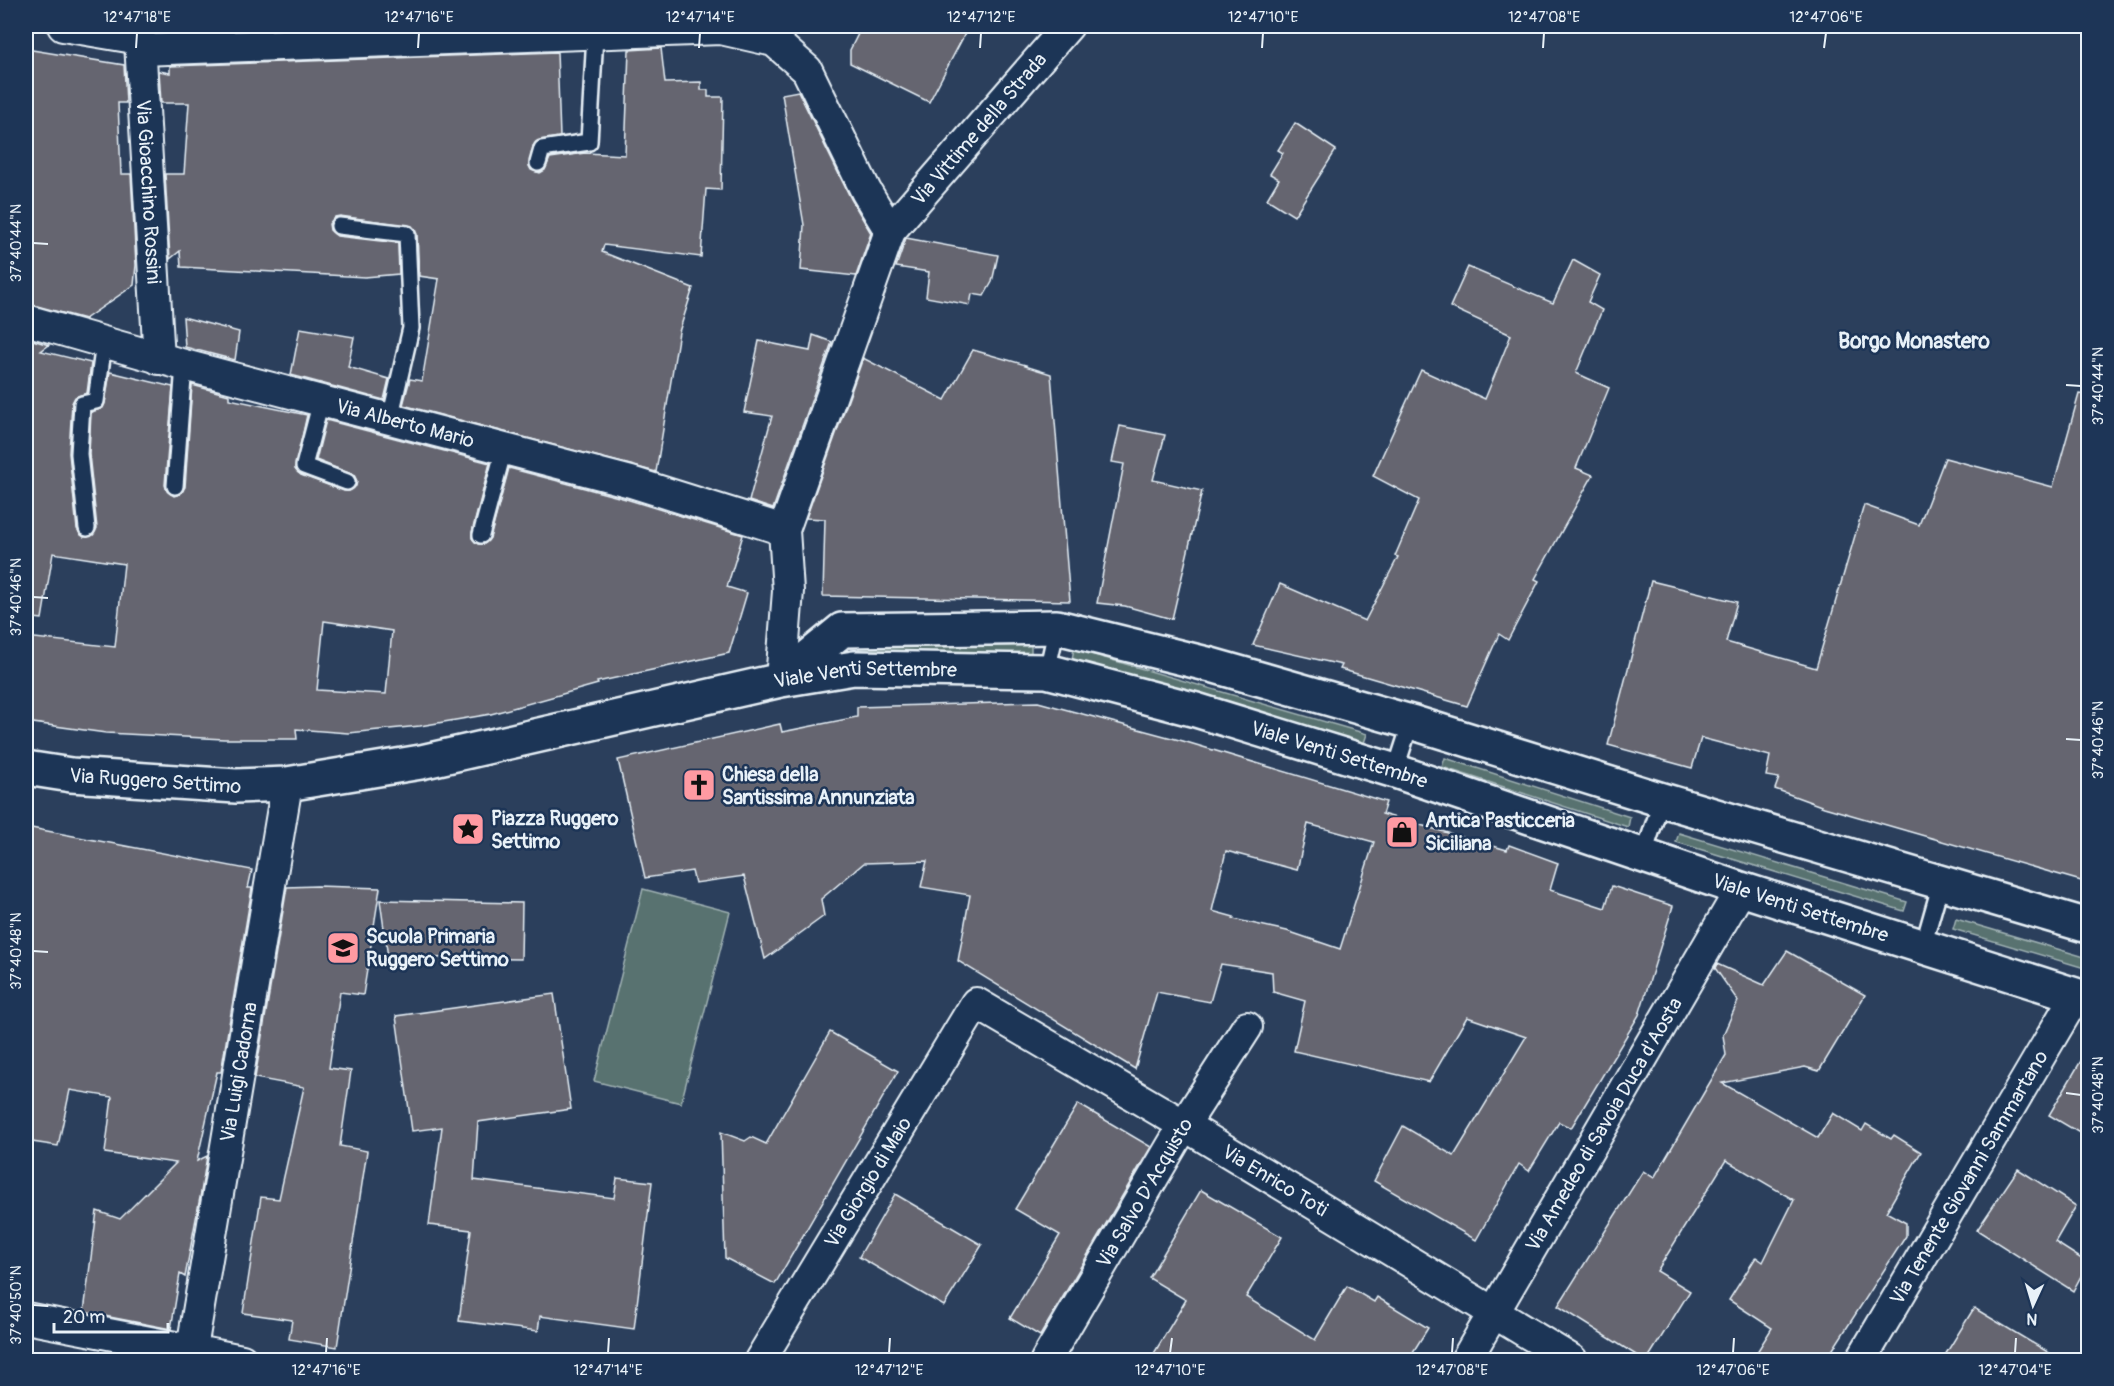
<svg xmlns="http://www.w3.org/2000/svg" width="2114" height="1386" font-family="Pangolin,sans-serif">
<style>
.green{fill:#58726f;stroke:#a0b2b4;stroke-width:1.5}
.building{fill:#65656f;stroke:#e8f1f8;stroke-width:1.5;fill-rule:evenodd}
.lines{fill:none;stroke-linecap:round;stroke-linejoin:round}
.lane-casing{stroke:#e8f1f8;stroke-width:20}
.street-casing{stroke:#e8f1f8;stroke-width:34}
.secondary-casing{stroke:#e8f1f8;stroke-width:38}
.lane{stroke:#1d3557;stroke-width:15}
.street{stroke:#1d3557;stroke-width:30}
.secondary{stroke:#1d3557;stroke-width:33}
.ticks{fill:none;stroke:#e8f1f8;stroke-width:2}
.labels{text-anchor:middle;stroke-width:5;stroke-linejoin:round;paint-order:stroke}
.street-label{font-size:20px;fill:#e8f1f8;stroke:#1d3557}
.poi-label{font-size:20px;font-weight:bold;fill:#e8f1f8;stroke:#1d3557;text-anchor:start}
.neighbourhood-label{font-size:21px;font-weight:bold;fill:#e8f1f8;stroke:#1d3557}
.neatline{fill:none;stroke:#e8f1f8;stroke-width:2}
.ticks-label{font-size:15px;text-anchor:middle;fill:#e8f1f8}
</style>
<rect width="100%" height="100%" fill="#2b3f5c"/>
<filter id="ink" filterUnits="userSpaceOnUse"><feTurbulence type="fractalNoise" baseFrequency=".0167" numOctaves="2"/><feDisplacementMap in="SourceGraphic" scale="12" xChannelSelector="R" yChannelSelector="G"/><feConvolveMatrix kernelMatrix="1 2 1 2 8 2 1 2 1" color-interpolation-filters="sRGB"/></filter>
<g filter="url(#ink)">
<g class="green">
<path d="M859 643 1031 645V653L859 651Z"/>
<path d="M1074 649 1367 734 1364 743 1072 659Z"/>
<path d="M1445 758 1630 817 1628 827 1442 767Z"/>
<path d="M1679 833 1907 902 1904 911 1676 842Z"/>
<path d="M643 889 730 912 681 1103 594 1081Z"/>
<path d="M1956 919 2088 958V969L1953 929Z"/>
</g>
<g class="building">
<path d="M166 26H341L166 32Z"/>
<path d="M862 26H969L929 102 850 63V50Z"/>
<path d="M661 48 665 83 701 82V90H708V97H723L721 190 706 189 701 257 604 245 602 252 693 288 679 332 656 472 403 405 410 379 422 381 439 279 419 276 417 234 412 226 340 216 335 217 329 224 330 230 337 236 398 243 399 274 365 277 181 267 180 251 170 259 165 174H184L189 103H161L159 71 170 73V66L557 52 560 137 540 140 533 146 529 166 531 170 540 173 545 170 550 158 585 153 625 155 629 50Z"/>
<path d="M26 49 124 65 126 103H118L121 174H131L136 265 134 285 85 319 26 303Z"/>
<path d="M798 91 851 199 871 233 856 276 801 270 804 225 782 94Z"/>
<path d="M1295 123 1336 150 1294 216 1267 199 1279 179 1270 174 1283 153 1278 150Z"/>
<path d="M906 238 998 255 992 282 984 296 972 294 970 305 926 297 929 272 896 267Z"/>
<path d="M1573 260 1600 275 1588 302 1602 310 1576 373 1609 388 1576 468 1593 475 1535 579 1539 581 1508 640 1499 634 1467 706 1340 669 1342 665 1253 645 1280 584 1365 621 1398 557 1395 556 1419 500 1373 476 1421 370 1485 399 1511 335 1450 307 1468 267 1553 303Z"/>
<path d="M183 317 239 332 235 360 185 347Z"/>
<path d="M300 328 354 337 348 367 389 379 384 400 291 375Z"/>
<path d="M813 335 832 342 773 509 749 501 772 416 744 412 759 341 810 351Z"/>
<path d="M26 338 49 345 41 351 91 363 87 393 75 397 72 403 69 453 77 529 84 537 93 535 97 528 89 454 91 412 103 408 105 403 110 372 173 387 165 485 167 491 174 496 180 494 185 487 192 385 229 395V399L307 415 295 469 301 475 344 491H349L356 486 357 481 354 475 316 460 326 420 490 463 472 532V538L478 544H484L490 538 509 468 626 499 743 535 727 587 747 593 729 653 597 682 598 684 491 714 420 726 348 733 296 729 297 739H224L106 733 26 722V637L115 647 124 564 53 553 42 619 26 617ZM324 621 392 631 386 694 317 690Z"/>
<path d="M973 350 1026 365 1025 366 1051 374 1070 601 823 596 825 519 806 518 863 358 945 400Z"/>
<path d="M2079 394 2088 395V883L1824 807 1775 789 1779 778 1766 776 1770 756 1701 738 1692 768 1608 745 1651 581 1737 602 1726 642 1816 668 1864 505 1919 525 1945 458 2053 487Z"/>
<path d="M1120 426 1165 435 1153 480 1202 491 1172 619 1125 606 1097 603 1124 464 1112 462Z"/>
<path d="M1038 702 1183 741 1386 802 1382 814 1507 850 1509 845 1558 863 1550 890 1605 908 1612 886 1673 906 1639 1015 1571 1128 1559 1122 1529 1171 1519 1164 1476 1240 1374 1181 1403 1126 1454 1156 1526 1037 1467 1017 1429 1082 1294 1051 1305 1001 1273 992 1272 972 1221 964 1210 1002 1157 992 1135 1069 958 961 970 895 921 887 927 861 864 863 821 899 824 916 765 959 744 876 695 883 692 871 645 878 618 760 780 724 782 732 857 717V707ZM1308 824 1374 842 1340 949 1287 931 1233 919 1234 917 1212 911 1226 851 1297 870Z"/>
<path d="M26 827 252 870 248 888H252L221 1072H217L197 1161 207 1156 201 1192 185 1277 180 1274 171 1329 84 1312 97 1211 120 1219 176 1163 105 1153 112 1097 70 1090 58 1146 26 1141Z"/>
<path d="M317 886 380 888 363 995 340 992 329 1068 351 1071 340 1146 367 1151 337 1347 289 1339 292 1320 243 1313 261 1197 279 1199 304 1087 255 1078 287 887Z"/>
<path d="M380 900 522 903 521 959 388 957Z"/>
<path d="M1787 951 1865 995 1819 1071 1805 1067 1722 1083 1818 1138 1833 1113 1862 1131 1866 1124 1891 1139 1894 1135 1921 1152 1886 1212 1906 1223V1236L1826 1360H1752L1772 1328 1729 1300 1756 1257 1763 1262 1794 1200 1726 1160 1657 1271 1690 1291 1647 1360H1644L1558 1306 1643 1171 1654 1178 1726 1055 1723 1035 1738 1001 1715 968 1717 964 1764 985Z"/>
<path d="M554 994 571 1109 478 1122 474 1180 614 1198 617 1178 652 1182 634 1329 540 1316 538 1331 459 1321 471 1230 429 1225 442 1127 412 1131 396 1016Z"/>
<path d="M830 1032 898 1071 775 1284 725 1258 721 1132 745 1141 751 1137 766 1144Z"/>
<path d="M2088 1049V1138L2049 1115Z"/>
<path d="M1078 1104 1151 1147 1040 1336 1010 1318 1060 1235 1015 1209Z"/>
<path d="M2018 1169 2076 1206 2055 1242 2088 1263 2073 1291 1977 1230Z"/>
<path d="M1201 1190 1282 1237 1246 1297 1315 1340 1347 1286 1374 1302 1377 1297 1428 1328 1408 1360H1150L1186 1300 1149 1278Z"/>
<path d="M895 1194 982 1245 944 1306 859 1257Z"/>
<path d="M1974 1308 2061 1360H1942Z"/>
</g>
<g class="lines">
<defs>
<g id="lane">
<path d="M538 163 542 149 589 142 595 35"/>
<path d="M339 226 407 234 411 328 390 419"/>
<path d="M321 401 304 466 347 482"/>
<path d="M175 486 184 365"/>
<path d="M87 528 79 454 82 404 96 401 104 343"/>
<path d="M481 535 504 449"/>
<path d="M1047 671 1057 627"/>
<path d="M1395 771 1411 722"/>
<path d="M1643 856 1662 800"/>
<path d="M1923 946 1941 883"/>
</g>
<g id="street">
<path d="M63 26 140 39"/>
<path id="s1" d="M139 26 159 359"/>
<path d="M141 50 721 29 774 41 807 70 866 191 890 231"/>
<path id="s2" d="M26 320 184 365 631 482 784 530"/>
<path id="s3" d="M781 680 788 591 784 530 890 231 1068 26"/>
<path d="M26 1318 242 1360"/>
<path id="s4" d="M190 1360 287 784"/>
<path id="s5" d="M760 1360 976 1003 1184 1125 1572 1360"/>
<path id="s6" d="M1046 1360 1184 1125 1247 1027"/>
<path id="s7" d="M1466 1360 1741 889"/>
<path id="s8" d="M1861 1360 2076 995"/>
</g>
<g id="secondary">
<path d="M782 679 842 630 1057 627 1211 665 1411 722 1662 800 2088 926"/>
<path id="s9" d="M26 768 71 775 236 786 287 784 421 762 781 680 854 668 1047 671 1196 710 1395 771 1741 889 2088 999"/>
</g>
</defs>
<use href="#lane" class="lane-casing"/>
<use href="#street" class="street-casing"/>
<use href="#secondary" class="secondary-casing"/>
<use href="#lane" class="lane"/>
<use href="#street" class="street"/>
<use href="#secondary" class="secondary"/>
</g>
</g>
<path class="ticks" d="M136 48 137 33M418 48 419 33M699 48 700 33M980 48 981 33M1262 48 1263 33M1543 48 1544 33M1824 48 1826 33M33 243 48 244M2066 385 2081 386M33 597 48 598M2066 739 2081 740M33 951 48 952M2066 1093 2081 1095M33 1305 48 1306M326 1353 327 1338M608 1353 609 1338M889 1353 890 1338M1170 1353 1172 1338M1452 1353 1453 1338M1733 1353 1734 1338M2015 1353 2016 1338"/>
<defs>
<symbol id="church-square" viewBox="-11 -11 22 22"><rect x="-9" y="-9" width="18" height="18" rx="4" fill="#ff9aa2" stroke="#1d3557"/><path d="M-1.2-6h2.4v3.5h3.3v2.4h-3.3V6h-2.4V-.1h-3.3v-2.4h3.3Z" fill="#111"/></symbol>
<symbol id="sight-square" viewBox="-11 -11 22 22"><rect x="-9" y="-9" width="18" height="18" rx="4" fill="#ff9aa2" stroke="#1d3557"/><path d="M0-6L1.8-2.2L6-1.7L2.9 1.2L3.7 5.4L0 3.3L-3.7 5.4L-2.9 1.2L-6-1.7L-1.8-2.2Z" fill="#111"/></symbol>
<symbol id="shop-square" viewBox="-11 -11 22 22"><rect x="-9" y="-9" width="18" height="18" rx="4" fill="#ff9aa2" stroke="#1d3557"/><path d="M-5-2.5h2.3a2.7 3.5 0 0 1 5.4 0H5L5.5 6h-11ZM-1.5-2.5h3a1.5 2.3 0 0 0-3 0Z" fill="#111"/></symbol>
<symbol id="school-square" viewBox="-11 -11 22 22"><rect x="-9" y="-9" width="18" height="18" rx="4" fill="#ff9aa2" stroke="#1d3557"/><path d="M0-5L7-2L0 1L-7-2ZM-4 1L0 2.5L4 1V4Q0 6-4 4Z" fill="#111"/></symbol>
</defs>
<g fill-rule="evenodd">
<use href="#church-square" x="680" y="766" width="38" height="38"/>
<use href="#sight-square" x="449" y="810" width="38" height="38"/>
<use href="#shop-square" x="1383" y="813" width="38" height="38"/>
<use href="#school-square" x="324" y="929" width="38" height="38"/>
</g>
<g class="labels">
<g class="street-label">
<text dy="7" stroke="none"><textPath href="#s3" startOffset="603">Via Vittime della Strada</textPath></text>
<text dy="7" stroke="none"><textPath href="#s1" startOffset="166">Via Gioacchino Rossini</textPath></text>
<text dy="7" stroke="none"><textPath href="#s2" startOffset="393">Via Alberto Mario</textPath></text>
<text dy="7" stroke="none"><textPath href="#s9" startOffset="852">Viale Venti Settembre</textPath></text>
<text dy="7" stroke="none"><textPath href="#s9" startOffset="1338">Viale Venti Settembre</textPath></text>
<text dy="7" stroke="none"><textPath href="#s9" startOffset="130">Via Ruggero Settimo</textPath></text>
<text dy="7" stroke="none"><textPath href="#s9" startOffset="1824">Viale Venti Settembre</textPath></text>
<text dy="7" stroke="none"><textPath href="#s4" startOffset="292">Via Luigi Cadorna</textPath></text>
<text dy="7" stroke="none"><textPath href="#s7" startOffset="273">Via Amedeo di Savoia Duca d'Aosta</textPath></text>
<text dy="7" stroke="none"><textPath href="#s8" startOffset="212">Via Tenente Giovanni Sammartano</textPath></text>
<text dy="7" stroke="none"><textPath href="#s5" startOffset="765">Via Enrico Toti</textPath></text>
<text dy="7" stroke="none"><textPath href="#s5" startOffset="208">Via Giorgio di Maio</textPath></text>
<text dy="7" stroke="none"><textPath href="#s6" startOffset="194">Via Salvo D'Acquisto</textPath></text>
</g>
<g class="poi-label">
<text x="722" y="781">Chiesa della<tspan x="722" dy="23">Santissima Annunziata</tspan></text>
<text x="491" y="825">Piazza Ruggero<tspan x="491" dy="23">Settimo</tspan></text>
<text x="1425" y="827">Antica Pasticceria<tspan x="1425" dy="23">Siciliana</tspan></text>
<text x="366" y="943">Scuola Primaria<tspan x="366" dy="23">Ruggero Settimo</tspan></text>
</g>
<g class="neighbourhood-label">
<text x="1914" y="348">Borgo Monastero</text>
</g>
</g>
<rect width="2114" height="1386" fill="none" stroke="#1d3557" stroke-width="66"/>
<g transform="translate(2033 1305) rotate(184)" stroke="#1d3557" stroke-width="4.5" paint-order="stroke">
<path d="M0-4.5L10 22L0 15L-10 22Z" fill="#e8f1f8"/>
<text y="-9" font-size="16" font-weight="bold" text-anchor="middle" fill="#e8f1f8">N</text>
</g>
<path d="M54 1323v9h114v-9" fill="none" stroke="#e8f1f8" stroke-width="3"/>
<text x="63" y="1323" font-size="18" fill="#e8f1f8" stroke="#1d3557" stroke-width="4.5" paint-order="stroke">20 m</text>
<rect x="33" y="33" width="2048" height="1320" class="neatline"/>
<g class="ticks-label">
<text x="137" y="22">12°47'18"E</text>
<text x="419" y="22">12°47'16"E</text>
<text x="700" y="22">12°47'14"E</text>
<text x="981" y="22">12°47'12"E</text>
<text x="1263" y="22">12°47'10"E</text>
<text x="1544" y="22">12°47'08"E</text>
<text x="1826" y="22">12°47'06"E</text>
<text transform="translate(16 243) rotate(-90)" y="5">37°40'44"N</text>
<text transform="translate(2098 386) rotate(-90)" y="5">37°40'44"N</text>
<text transform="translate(16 597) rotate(-90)" y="5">37°40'46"N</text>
<text transform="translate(2098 740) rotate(-90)" y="5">37°40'46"N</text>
<text transform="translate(16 951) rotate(-90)" y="5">37°40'48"N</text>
<text transform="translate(2098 1095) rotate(-90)" y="5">37°40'48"N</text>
<text transform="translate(16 1305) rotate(-90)" y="5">37°40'50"N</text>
<text x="326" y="1375">12°47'16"E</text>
<text x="608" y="1375">12°47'14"E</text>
<text x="889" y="1375">12°47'12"E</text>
<text x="1170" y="1375">12°47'10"E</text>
<text x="1452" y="1375">12°47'08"E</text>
<text x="1733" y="1375">12°47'06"E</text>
<text x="2015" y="1375">12°47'04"E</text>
</g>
</svg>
